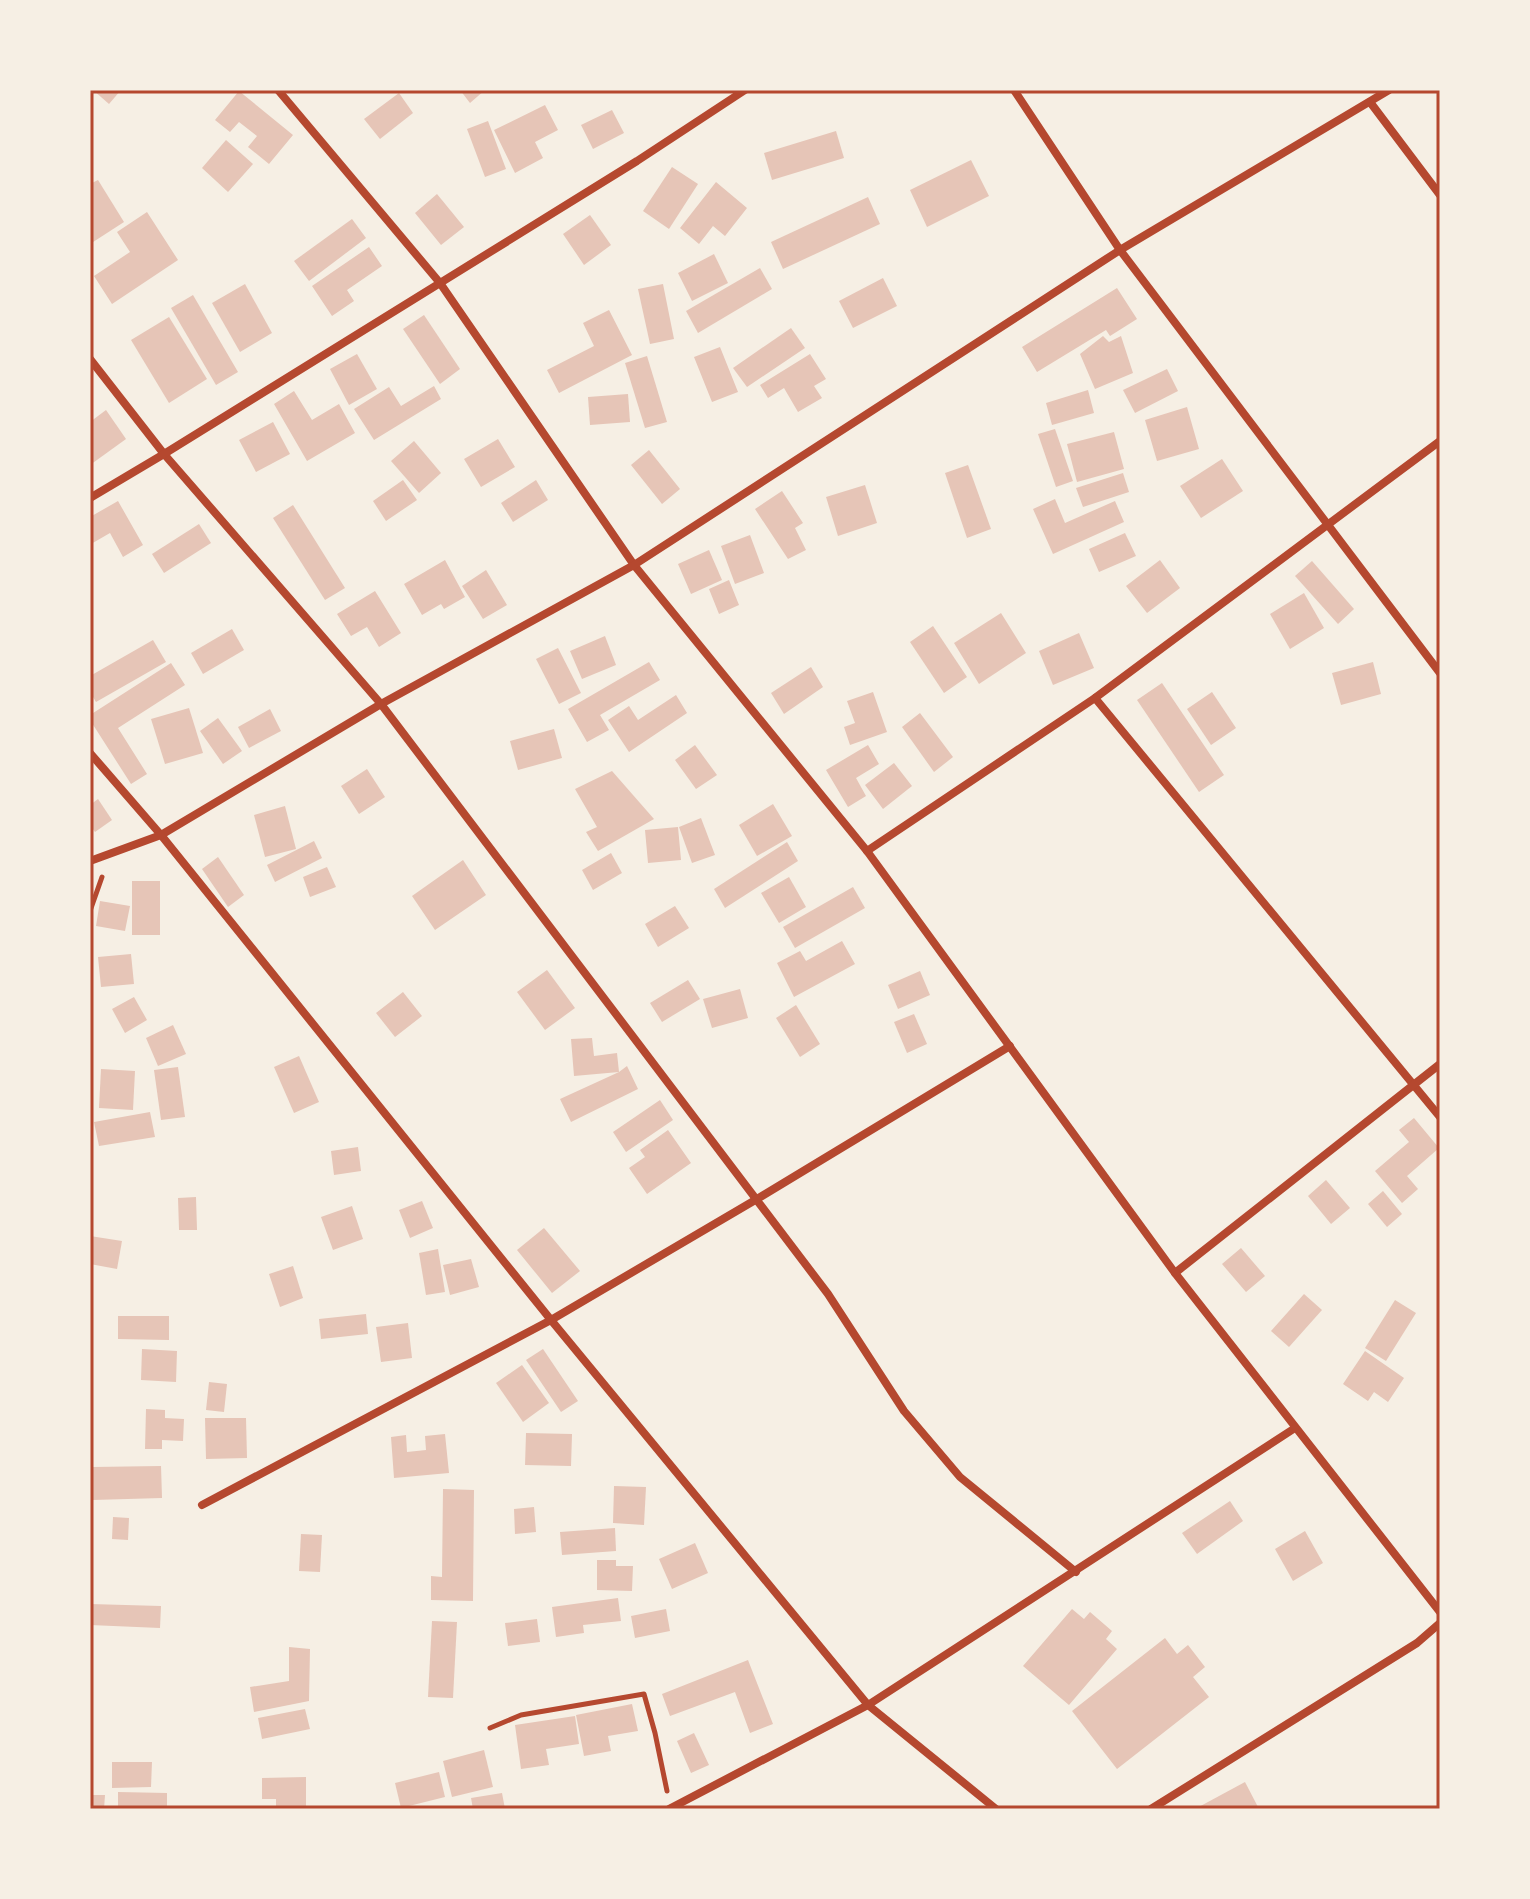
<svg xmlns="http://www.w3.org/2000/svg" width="1530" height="1899" font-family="'PT Sans Narrow',sans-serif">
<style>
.building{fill:#e6c5b7}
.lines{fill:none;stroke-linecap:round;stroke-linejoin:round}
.path{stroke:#b5482f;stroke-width:5}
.minor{stroke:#b5482f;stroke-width:8}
.neatline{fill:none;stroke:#b5482f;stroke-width:3}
</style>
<rect width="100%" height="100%" fill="#f6efe4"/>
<g class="building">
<path d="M93 90H121L109 104Z"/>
<path d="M460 90H485L470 103Z"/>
<path d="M239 91 293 135 269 164 248 147 257 136 239 122 230 132 215 120Z"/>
<path d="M399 93 413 113 380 139 364 119Z"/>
<path d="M545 105 558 130 535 142 543 158 515 173 494 130Z"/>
<path d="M612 110 624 133 593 149 581 125Z"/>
<path d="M488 121 506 169 485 177 467 129Z"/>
<path d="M836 131 844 158 772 180 764 153Z"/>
<path d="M226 140 253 164 228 192 202 168Z"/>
<path d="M971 160 989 196 927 227 910 190Z"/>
<path d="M672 167 698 184 669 229 643 211Z"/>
<path d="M98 180 124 222 90 244V184Z"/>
<path d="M716 182 747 208 725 236 713 226 699 244 680 228Z"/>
<path d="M437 194 464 227 441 245 415 213Z"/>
<path d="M868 197 880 224 783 269 771 242Z"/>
<path d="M147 212 178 260 112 304 94 276 130 252 117 232Z"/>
<path d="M590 215 611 245 584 265 563 234Z"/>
<path d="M352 219 366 238 309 281 294 261Z"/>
<path d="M369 247 382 266 347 290 354 301 332 316 312 286Z"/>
<path d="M714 254 728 283 692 301 678 273Z"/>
<path d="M760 268 772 289 698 333 686 311Z"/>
<path d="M883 278 897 306 853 328 839 301Z"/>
<path d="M245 284 272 333 240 352 212 303Z"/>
<path d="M663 284 674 339 650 344 638 289Z"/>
<path d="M1117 288 1137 319 1110 336 1106 330 1037 372 1022 347Z"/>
<path d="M193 295 238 372 216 385 171 308Z"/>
<path d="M609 310 632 355 559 393 547 370 594 346 583 323Z"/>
<path d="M424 315 460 369 440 384 403 329Z"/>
<path d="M169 317 207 379 169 403 131 340Z"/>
<path d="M791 328 805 348 747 387 733 368Z"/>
<path d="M1103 336 1109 342 1121 336 1133 373 1095 389 1080 354Z"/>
<path d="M720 347 738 392 712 402 694 357Z"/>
<path d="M357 354 377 389 349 405 330 369Z"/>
<path d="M810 354 826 379 814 386 822 398 798 412 784 388 768 398 760 385Z"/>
<path d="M647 356 667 422 645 428 625 363Z"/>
<path d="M1167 369 1178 391 1135 413 1123 390Z"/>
<path d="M434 386 441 399 374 440 354 409 389 387 401 406Z"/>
<path d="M1088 390 1094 413 1052 425 1046 403Z"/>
<path d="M294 391 312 420 339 404 355 433 307 461 274 404Z"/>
<path d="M628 394 630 422 590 425 588 397Z"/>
<path d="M1187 407 1199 449 1157 461 1145 420Z"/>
<path d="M106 410 126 439 90 465V422Z"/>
<path d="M273 422 290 454 256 472 239 440Z"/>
<path d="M1055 429 1073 481 1056 487 1038 434Z"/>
<path d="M1114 432 1124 469 1077 482 1067 444Z"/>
<path d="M498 439 515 467 481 487 464 459Z"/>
<path d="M414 441 441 473 419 493 391 461Z"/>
<path d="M649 450 680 489 662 504 631 465Z"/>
<path d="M1222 459 1243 491 1201 518 1180 486Z"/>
<path d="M968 465 991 529 967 538 945 473Z"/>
<path d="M1123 473 1129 492 1083 507 1076 488Z"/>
<path d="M403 480 417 500 386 521 373 501Z"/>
<path d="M536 480 548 500 513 522 501 503Z"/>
<path d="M865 485 877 523 838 536 826 497Z"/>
<path d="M782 491 803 523 795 528 806 550 788 559 755 509Z"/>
<path d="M1055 499 1065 523 1115 501 1124 522 1053 554 1033 509Z"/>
<path d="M118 501 143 545 123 557 110 533 91 544 90 542V517Z"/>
<path d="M293 505 345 588 325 600 273 518Z"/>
<path d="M199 524 211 543 164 573 152 554Z"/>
<path d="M1125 533 1136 556 1099 572 1089 549Z"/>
<path d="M750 535 764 573 735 584 721 546Z"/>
<path d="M709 550 722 580 691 594 678 564Z"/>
<path d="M445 560 465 597 444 609 441 604 422 615 404 584Z"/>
<path d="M1160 560 1180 588 1147 613 1126 586Z"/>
<path d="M1312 561 1354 609 1338 624 1295 576Z"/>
<path d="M486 570 507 605 483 619 462 586Z"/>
<path d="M729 580 739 605 719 614 709 589Z"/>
<path d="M375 591 401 633 379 647 367 627 351 636 337 614Z"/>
<path d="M1304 593 1324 628 1290 649 1270 614Z"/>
<path d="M1001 613 1026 653 979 684 954 643Z"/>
<path d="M933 626 967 677 944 693 910 642Z"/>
<path d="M232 629 244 650 203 674 191 653Z"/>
<path d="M1079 633 1094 668 1053 685 1039 651Z"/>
<path d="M605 636 616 665 582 679 570 651Z"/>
<path d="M153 640 166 662 96 702 90 692V676Z"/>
<path d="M558 648 581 693 559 704 536 659Z"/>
<path d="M649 662 660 680 600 715 609 730 587 742 568 709Z"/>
<path d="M1373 662 1381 694 1341 705 1332 673Z"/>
<path d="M171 663 185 685 118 728 147 774 131 784 90 720V715Z"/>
<path d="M811 667 823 687 784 714 771 693Z"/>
<path d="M1162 683 1224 775 1199 792 1137 700Z"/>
<path d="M873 692 887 732 850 745 844 727 855 723 847 701Z"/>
<path d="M1212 692 1236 728 1211 745 1187 709Z"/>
<path d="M676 695 687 713 629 752 608 720 629 706 638 720Z"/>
<path d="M189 708 203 753 165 764 151 719Z"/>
<path d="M270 709 281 731 249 748 238 727Z"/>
<path d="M920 713 953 757 934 772 902 727Z"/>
<path d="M218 718 242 751 223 764 200 731Z"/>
<path d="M554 729 562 758 518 770 510 741Z"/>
<path d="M695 745 717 775 696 789 675 760Z"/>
<path d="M868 745 879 764 856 778 866 796 848 807 826 770Z"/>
<path d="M894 763 912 786 883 809 865 785Z"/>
<path d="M367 769 385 797 359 814 341 786Z"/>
<path d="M612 771 654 819 598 851 586 832 597 827 575 789Z"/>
<path d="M98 799 112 820 95 832 90 825V805Z"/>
<path d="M773 804 792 836 757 856 739 825Z"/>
<path d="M285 806 296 849 265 857 254 815Z"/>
<path d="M701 818 715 855 692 863 679 827Z"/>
<path d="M678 827 681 860 648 863 645 830Z"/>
<path d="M314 841 322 858 275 882 267 865Z"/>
<path d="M787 842 798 861 725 908 714 889Z"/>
<path d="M611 853 622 873 593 890 582 870Z"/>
<path d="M218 857 244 895 228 907 202 869Z"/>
<path d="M463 860 486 895 435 930 412 896Z"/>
<path d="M327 867 336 887 310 897 303 877Z"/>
<path d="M789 877 806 907 779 923 761 893Z"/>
<rect x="132" y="881" width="28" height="54"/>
<path d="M853 887 865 908 795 948 783 927Z"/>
<path d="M100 901 130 906 125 931 96 926Z"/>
<path d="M675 906 689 928 658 947 645 924Z"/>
<path d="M842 941 855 964 794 997 777 963 800 951 806 961Z"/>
<path d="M131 954 134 984 101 987 98 957Z"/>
<path d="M547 970 575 1008 545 1030 517 992Z"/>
<path d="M920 971 930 995 898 1009 888 985Z"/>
<path d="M688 980 700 999 662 1022 650 1003Z"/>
<path d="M740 989 748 1018 712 1028 703 999Z"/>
<path d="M403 992 422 1016 395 1037 376 1013Z"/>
<path d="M134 997 147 1020 125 1033 112 1009Z"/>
<path d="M796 1005 820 1044 800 1057 776 1018Z"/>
<path d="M914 1014 927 1044 907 1053 894 1022Z"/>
<path d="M173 1025 186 1054 158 1066 146 1038Z"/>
<path d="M592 1038 594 1056 617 1053 619 1072 574 1076 571 1039Z"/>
<path d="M299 1056 319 1102 294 1113 274 1067Z"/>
<path d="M627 1066 638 1089 571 1122 560 1099 619 1072Z"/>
<path d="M178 1067 185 1117 161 1120 154 1070Z"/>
<path d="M101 1069 135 1071 133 1110 99 1108Z"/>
<path d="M660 1100 673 1120 626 1152 613 1132Z"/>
<path d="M150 1112 155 1137 99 1146 94 1122Z"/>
<path d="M1414 1118 1439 1148 1407 1176 1418 1189 1402 1203 1375 1171 1409 1142 1399 1130Z"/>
<path d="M668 1130 691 1163 647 1194 629 1168 645 1157 640 1150Z"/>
<path d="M358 1147 361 1171 334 1175 331 1151Z"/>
<path d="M1326 1180 1350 1208 1331 1224 1308 1196Z"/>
<path d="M1383 1191 1402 1214 1387 1227 1368 1204Z"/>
<path d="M196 1197 197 1230H179L178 1198Z"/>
<path d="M422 1201 433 1228 410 1238 399 1210Z"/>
<path d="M352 1206 363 1239 333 1250 321 1217Z"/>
<path d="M544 1228 580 1271 552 1293 517 1250Z"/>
<path d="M90 1236 122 1241 117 1269 90 1264Z"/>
<path d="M1241 1248 1265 1276 1246 1292 1222 1264Z"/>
<path d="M438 1249 445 1292 426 1295 419 1253Z"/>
<path d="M471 1259 479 1287 450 1295 443 1265Z"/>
<path d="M293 1266 303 1298 280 1307 269 1274Z"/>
<path d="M1304 1294 1322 1310 1289 1347 1271 1331Z"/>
<path d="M1395 1300 1416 1313 1386 1361 1365 1348Z"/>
<path d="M366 1314 368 1334 321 1339 319 1319Z"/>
<path d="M118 1316H169V1340L118 1339Z"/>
<path d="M408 1323 412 1358 381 1362 376 1327Z"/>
<path d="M142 1349 177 1351 176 1382 141 1380Z"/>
<path d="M543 1349 578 1401 561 1412 526 1360Z"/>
<path d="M1365 1351 1404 1378 1388 1402 1374 1392 1368 1401 1343 1384Z"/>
<path d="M522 1365 549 1403 523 1422 496 1383Z"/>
<path d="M209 1382 227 1384 224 1412 206 1410Z"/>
<path d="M146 1409 165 1410V1418L184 1419 183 1441 162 1440V1449H145Z"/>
<path d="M205 1418H246L247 1458 206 1459Z"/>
<path d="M526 1433 572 1434 571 1466 525 1465Z"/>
<path d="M445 1434 449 1473 394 1478 391 1437 406 1435 407 1452 426 1450 425 1436Z"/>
<path d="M161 1466 162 1498 93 1500V1467Z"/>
<path d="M614 1486 646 1487 644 1525 613 1523Z"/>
<path d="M443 1489 474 1490 473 1601 431 1600V1576L442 1577Z"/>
<path d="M1230 1501 1243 1521 1197 1554 1182 1533Z"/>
<path d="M534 1507 536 1532 515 1534 514 1509Z"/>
<path d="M113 1517 129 1518 128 1540 112 1539Z"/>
<path d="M615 1528 616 1551 562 1555 560 1532Z"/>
<path d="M1305 1531 1323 1563 1293 1581 1275 1549Z"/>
<path d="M301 1534 322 1535 320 1572 299 1571Z"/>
<path d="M695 1543 708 1573 672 1589 659 1559Z"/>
<path d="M597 1560H616V1566H633L632 1591 597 1590Z"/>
<path d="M618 1598 621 1621 583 1625 584 1633 556 1637 552 1607Z"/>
<path d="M90 1604 161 1606 160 1628 90 1625Z"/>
<path d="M666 1609 670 1631 635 1638 631 1616Z"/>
<path d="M1072 1609 1084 1619 1090 1612 1112 1631 1106 1639 1117 1649 1069 1705 1023 1666Z"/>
<path d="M537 1619 540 1642 508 1646 505 1623Z"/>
<path d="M432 1621 457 1622 453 1698 428 1697Z"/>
<path d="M1165 1638 1177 1654 1188 1645 1205 1667 1193 1677 1209 1697 1117 1769 1072 1711Z"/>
<path d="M289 1647 310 1649 309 1701 254 1712 250 1687 289 1681Z"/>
<path d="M748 1660 773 1724 750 1733 735 1692 670 1716 662 1694Z"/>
<path d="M632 1704 638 1731 608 1736 611 1751 584 1756 576 1715Z"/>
<path d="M305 1709 310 1729 262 1739 258 1718Z"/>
<path d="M575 1716 579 1744 546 1749 549 1765 521 1769 515 1725Z"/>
<path d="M694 1733 709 1765 691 1773 677 1741Z"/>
<path d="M484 1750 493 1787 452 1797 443 1761Z"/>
<path d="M112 1762H152L151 1787 112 1788Z"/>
<path d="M439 1772 445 1797 401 1808 395 1783Z"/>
<path d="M306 1777V1809H276V1799H262V1778Z"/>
<path d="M1245 1782 1258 1807 1255 1809H1195Z"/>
<path d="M118 1792 167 1793V1809H118Z"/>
<path d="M502 1793 505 1809H473L471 1798Z"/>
<path d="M90 1795H105L104 1809H90Z"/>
</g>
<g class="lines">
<g class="path">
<path d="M90 911 102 877"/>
<path d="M490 1728 521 1715 644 1694 655 1733 667 1791"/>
</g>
<g class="minor">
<path d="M278 90 440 283 634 565 867 851 1175 1273 1440 1612"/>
<path d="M1014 90 1120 250 1440 673"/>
<path d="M1370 102 1440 195"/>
<path d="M90 359 164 454 381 704 828 1294 904 1411 960 1477 1076 1572"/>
<path d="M90 498 164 454 637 161 745 90"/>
<path d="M1095 698 1440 1117"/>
<path d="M90 753 161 835 551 1320 868 1705 996 1809"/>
<path d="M867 851 1095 698 1440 441"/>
<path d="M90 861 161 835 381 704 634 565 1120 250 1389 90"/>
<path d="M1175 1273 1440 1064"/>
<path d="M202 1505 551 1320 757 1199 1010 1046"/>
<path d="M669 1809 868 1705 1295 1428"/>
<path d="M1151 1809 1417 1643 1440 1623"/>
</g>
</g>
<rect width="1530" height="1899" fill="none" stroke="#f6efe4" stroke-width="184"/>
<rect x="92" y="92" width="1346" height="1715" class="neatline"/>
</svg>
